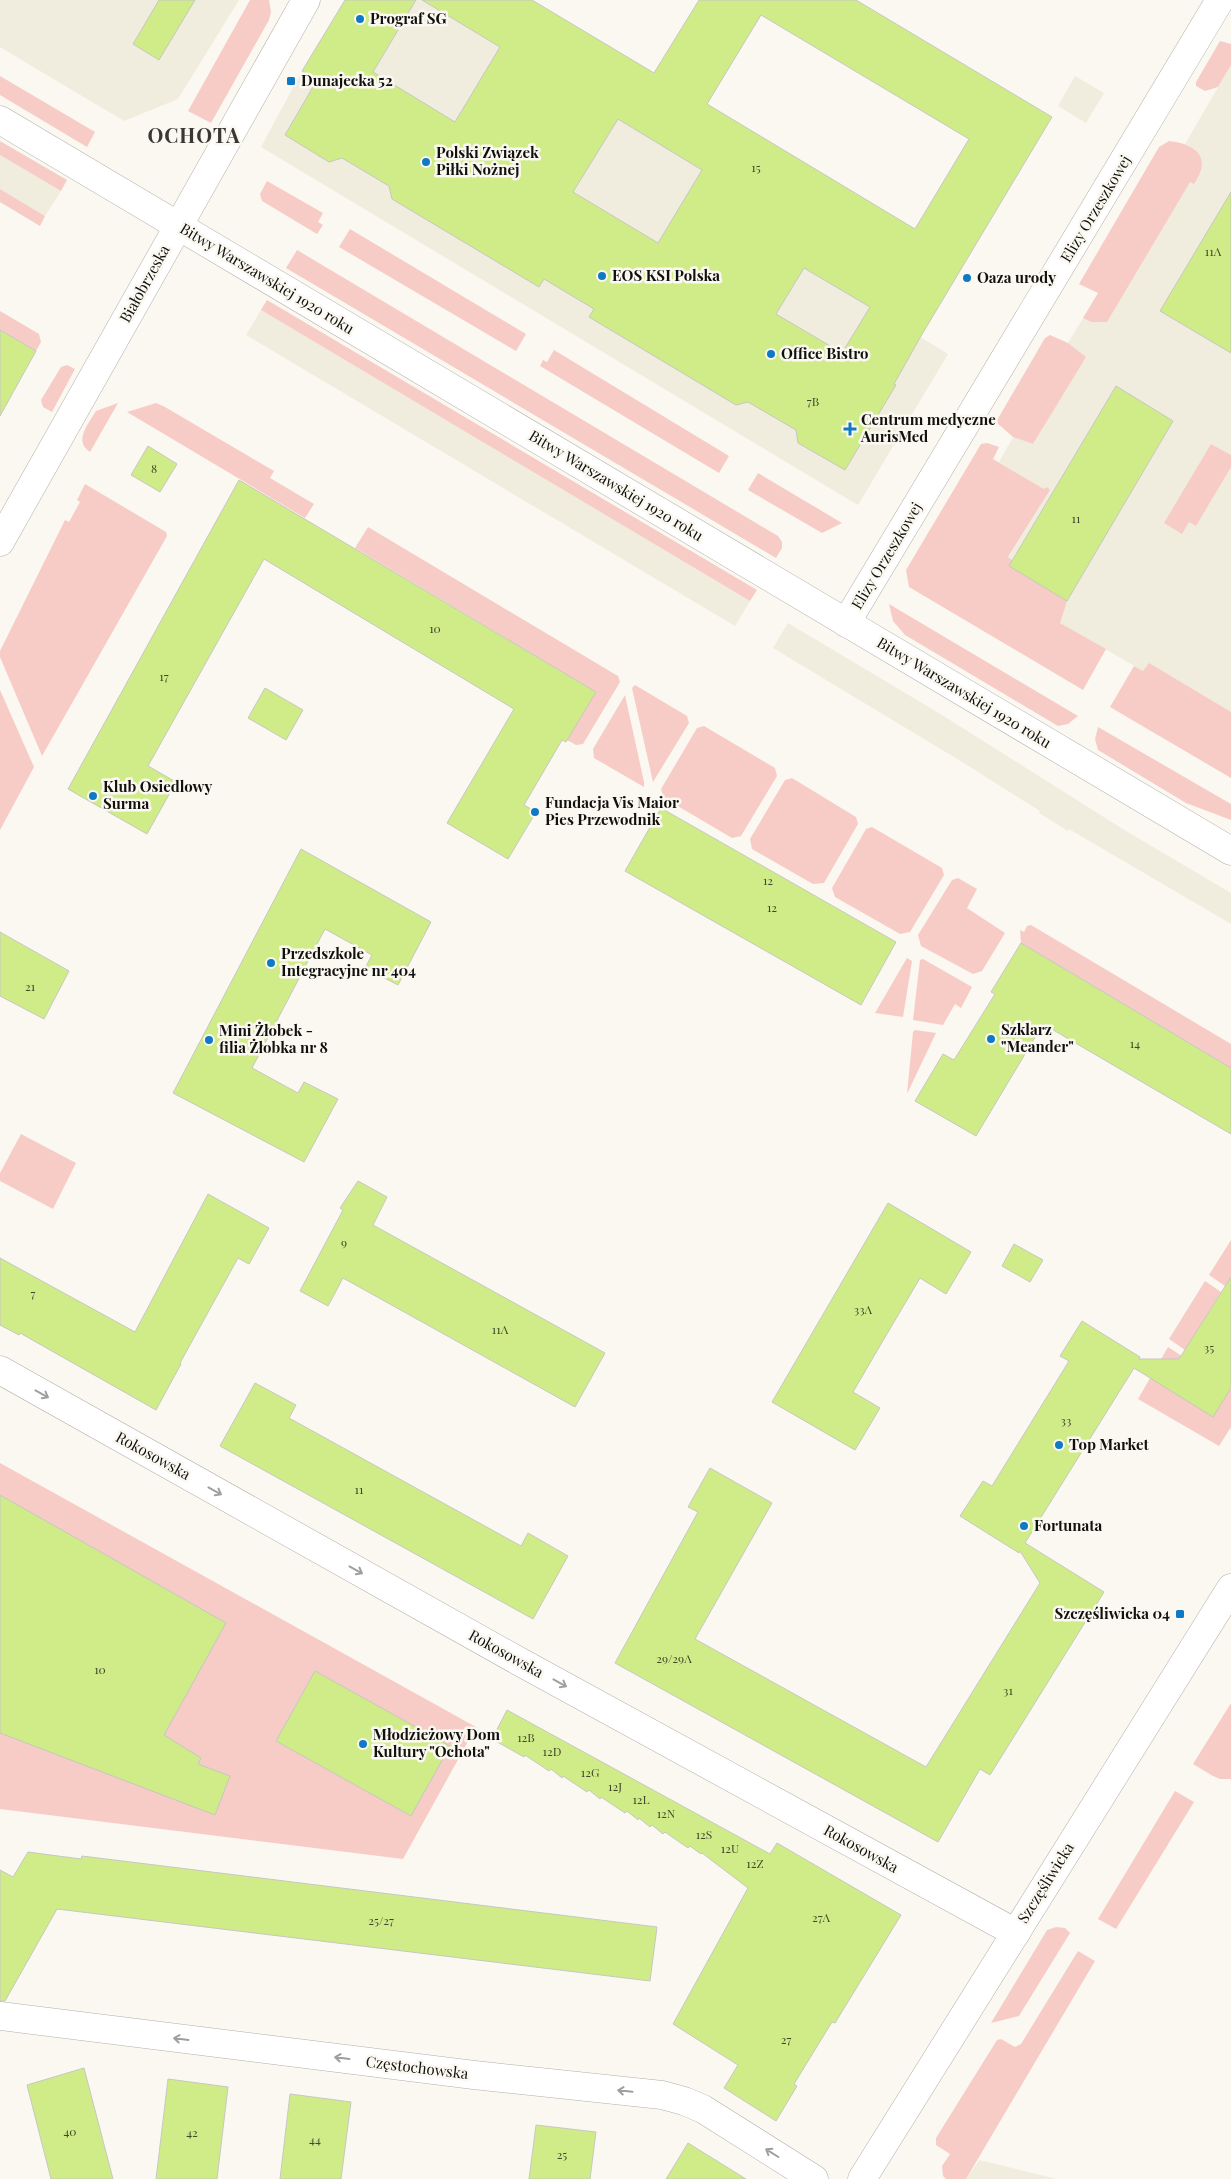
<svg xmlns="http://www.w3.org/2000/svg" width="1231" height="2179" font-family="'Playfair Display',serif">
<style>
.built{fill:#f0ecde}
.green{fill:#f7ccc6}
.building{fill:#d0ec88;stroke:#c5c8c1;fill-rule:evenodd}
.lines{fill:none;stroke-linecap:round;stroke-linejoin:round}
.street-casing{stroke:#b2b0a9;stroke-width:29}
.secondary-casing{stroke:#b2b0a9;stroke-width:29}
.street{stroke:#fff;stroke-width:28}
.secondary{stroke:#fff;stroke-width:28}
.oneway{stroke:#9f9f9e}
.poi-dot{fill:#1079c4;stroke:#fbf8f1;stroke-width:2}
.labels{text-anchor:middle;stroke-width:5;stroke-linejoin:round;paint-order:stroke}
.number-label{font-size:12px;fill:#40472c}
.poi-label{font-size:15px;font-weight:bold;fill:#10100d;stroke:#fbf8f1;text-anchor:start}
.street-label{font-size:15px;fill:#10100d;stroke:#fbf8f1}
.district-label{font-size:20px;font-weight:bold;letter-spacing:1px;fill:#393732;stroke:#fbf8f1}
</style>
<rect width="100%" height="100%" fill="#fbf8f1"/>
<g class="built">
<path d="M0 0H239L178 99 124 121 0 47Z"/>
<path d="M345 0 400 25 416 0H422L879 277 864 303 948 354 858 505 261 147 302 71Z"/>
<path d="M1231 65V731L1143 671 1060 623 1008 558 1050 490 1044 489 999 462 1013 437 1033 444 1085 357 1068 343 1083 318 1091 322 1196 150 1185 144Z"/>
<path d="M1075 76 1104 93 1086 123 1058 106Z"/>
<path d="M0 155 61 191 45 216 0 189Z"/>
<path d="M261 310 750 601 735 626 246 335Z"/>
<path d="M788 623 942 715 1126 831 1231 893V924L1069 829 1068 831 1039 813 1040 811 959 760 773 648Z"/>
<path d="M979 2160 1057 2179H966Z"/>
</g>
<g class="green">
<path d="M250 0H269L271 12 269 20 211 123 188 111Z"/>
<path d="M1220 41 1231 44V65L1218 87 1205 91 1196 86V82Z"/>
<path d="M0 76 95 132 87 147 0 95Z"/>
<path d="M0 141 67 180 61 191 0 155Z"/>
<path d="M1169 141C1197 144 1212 158 1194 184L1190 182 1107 322H1091L1083 318 1098 293 1079 284 1159 147Z"/>
<path d="M267 181 323 213 318 222 323 225 317 234 262 201 260 194Z"/>
<path d="M0 189 45 216 40 226 0 202Z"/>
<path d="M350 229 526 334 516 351 339 247Z"/>
<path d="M297 250 778 536 782 542V548L776 558 286 268Z"/>
<path d="M267 300 757 590 750 601 261 310Z"/>
<path d="M0 311 39 334 41 342 36 351 0 330Z"/>
<path d="M1050 335 1068 343 1086 357 1033 444 1013 437 996 422 1045 338Z"/>
<path d="M554 350 729 456 719 473 540 366 543 360 547 362Z"/>
<path d="M67 365 75 369 52 412 43 407 41 400 61 367Z"/>
<path d="M118 403 90 452C73 441 89 423 96 411Z"/>
<path d="M156 403 165 407 274 471 270 478 314 504 305 518 127 412Z"/>
<path d="M987 443 999 447 993 459 1044 489 1047 487 1050 490 1008 557 1067 601 1060 623 1106 649 1083 690 909 587 906 570 981 444Z"/>
<path d="M1211 444 1231 455V467L1196 526 1189 522 1182 534 1164 523Z"/>
<path d="M758 473 842 523 822 533 748 490Z"/>
<path d="M85 484 166 532 167 536 42 756 0 657V651L65 520 69 522 80 502 77 500Z"/>
<path d="M368 527 618 676 620 682 583 744 576 745 567 740 596 692 355 548Z"/>
<path d="M889 604 1078 716 1068 724 1058 726 905 635 893 621Z"/>
<path d="M1149 663 1231 712V778L1110 707 1134 666 1143 671Z"/>
<path d="M635 685 687 716 689 723 653 782 632 688Z"/>
<path d="M0 690 34 767 0 830Z"/>
<path d="M625 695 644 782V787L594 758 593 749Z"/>
<path d="M704 726 775 768 777 776 741 836 732 838 664 798 661 789 697 728Z"/>
<path d="M1098 727 1231 804V820L1186 803 1098 750 1095 739Z"/>
<path d="M792 778 856 817 858 824 824 883 813 884 752 849 750 839 785 780Z"/>
<path d="M872 827 942 868 944 875 910 932 900 934 835 897 832 888 866 829Z"/>
<path d="M958 878 977 889 967 908 1005 933 982 971 973 974 921 946 918 935 952 880Z"/>
<path d="M1031 925 1231 1044V1068L1021 943 1020 930 1024 932 1027 926Z"/>
<path d="M907 958 912 961 903 1017 875 1013Z"/>
<path d="M923 959 972 987 961 1008 955 1004 943 1025 913 1020 920 960Z"/>
<path d="M915 1030 936 1033 907 1094 913 1032Z"/>
<path d="M21 1134 76 1163 53 1209 0 1181V1173Z"/>
<path d="M1231 1240V1278L1225 1286 1209 1275Z"/>
<path d="M1205 1281 1221 1292 1185 1350 1169 1339Z"/>
<path d="M1168 1347 1231 1388V1427L1219 1446 1138 1399Z"/>
<path d="M0 1463 476 1727 403 1859 0 1809Z"/>
<path d="M1231 1703V1779H1220L1213 1776 1193 1764Z"/>
<path d="M1175 1791 1194 1802 1116 1929 1098 1919Z"/>
<path d="M1056 1927 1065 1928 1070 1933 1019 2016 991 2023 1047 1930Z"/>
<path d="M1078 1951 1095 1961 966 2179H946L943 2176 942 2166 950 2154 936 2145V2138L997 2040 1001 2039 1015 2047 1021 2044Z"/>
</g>
<g class="building">
<path d="M159 0H195L159 60 133 44Z"/>
<path d="M345 0H416L373 72 455 122 500 47 422 0H532L654 73 699 0H856L1052 117 921 336 894 384 896 385 845 470 798 443 796 430 748 402 736 405 589 317 594 309 544 279 539 287 392 199 389 186 342 158 329 162 285 135 317 80 302 71ZM761 15 969 139 915 229 707 104ZM618 119 702 170 658 243 573 192ZM804 268 870 307 842 353 776 314Z"/>
<path d="M1231 192V353L1160 311Z"/>
<path d="M0 330 36 351 0 416Z"/>
<path d="M1116 386 1173 421 1067 601 1009 566Z"/>
<path d="M148 446 177 464 160 492 131 475Z"/>
<path d="M239 480 596 692 566 742 562 740 524 805 536 812 508 859 447 823 514 709 264 559 148 766 176 782 147 834 68 789Z"/>
<path d="M265 688 303 710 286 740 248 718Z"/>
<path d="M661 808 896 942 861 1005 625 871Z"/>
<path d="M301 849 431 922 398 985 365 968 372 955 325 929 252 1068 298 1093 304 1082 338 1099 304 1162 173 1093Z"/>
<path d="M0 932 69 971 44 1019 0 996Z"/>
<path d="M1021 943 1231 1068V1134L1043 1024 976 1136 915 1101 943 1054 954 1060 995 994 991 992Z"/>
<path d="M358 1181 387 1197 373 1225 605 1353 575 1407 343 1278 328 1306 300 1291 343 1210 340 1208Z"/>
<path d="M208 1194 269 1228 249 1264 238 1258 180 1363 181 1364 156 1410 20 1333 19 1335 0 1325V1258L135 1332Z"/>
<path d="M888 1203 971 1252 946 1294 920 1278 881 1344 853 1392 880 1408 855 1450 772 1402Z"/>
<path d="M1014 1244 1043 1260 1030 1282 1002 1266Z"/>
<path d="M1231 1277V1388L1213 1417 1134 1368 1025 1543 1104 1592 990 1775 980 1769 938 1842 615 1663 698 1512 688 1507 710 1468 772 1503 695 1639 926 1767 1040 1583 1020 1551 1019 1553 960 1516 983 1481 992 1486 1069 1361 1060 1356 1082 1321 1140 1357 1139 1359H1179Z"/>
<path d="M255 1383 296 1405 289 1418 521 1546 528 1533 568 1556 533 1619 220 1446Z"/>
<path d="M0 1495 226 1623 164 1735 201 1758 198 1764 230 1776 215 1815 0 1733Z"/>
<path d="M315 1671 450 1746 411 1816 276 1741Z"/>
<path d="M507 1710 770 1854 777 1843 901 1915 835 2023 832 2022 794 2084 797 2086 776 2121 724 2088 738 2065 673 2024 748 1888 702 1853 701 1854 690 1846 688 1848 665 1832 663 1834 652 1825 650 1827 639 1818 638 1820 627 1811 625 1813 601 1797 600 1799 589 1790 587 1792 563 1776 562 1778 551 1769 549 1771 525 1755 524 1757 492 1739Z"/>
<path d="M28 1852 81 1859 82 1856 657 1927 650 1981 57 1909 5 2001H0V1870L13 1877Z"/>
<path d="M84 2068 113 2179H51L27 2085Z"/>
<path d="M168 2079 228 2087 217 2179H156Z"/>
<path d="M290 2094 351 2102 341 2179H280Z"/>
<path d="M536 2125 596 2132 590 2179H529Z"/>
<path d="M688 2143 746 2179H666Z"/>
</g>
<g class="lines">
<defs>
<g id="street">
<path d="M846 623 1220 0"/>
<path d="M0 1370 522 1663 1016 1933"/>
<path d="M0 2016 474 2075 662 2095 684 2101 703 2109 814 2179"/>
</g>
<g id="secondary">
<path d="M0 120 1231 851"/>
<path d="M0 542 306 0"/>
<path d="M862 2179 1231 1588"/>
</g>
</defs>
<use href="#street" class="street-casing"/>
<use href="#secondary" class="secondary-casing"/>
<use href="#street" class="street"/>
<use href="#secondary" class="secondary"/>
</g>
<defs><path id="oneway-shaft" d="M-6 0H5M1.5-3L5.5 0L1.5 3" fill="none" stroke-width="1.6" stroke-linecap="round" stroke-linejoin="round" transform="scale(1.25)"/></defs>
<g class="oneway">
<use href="#oneway-shaft" transform="translate(42 1394) rotate(29)"/>
<use href="#oneway-shaft" transform="translate(215 1491) rotate(29)"/>
<use href="#oneway-shaft" transform="translate(356 1570) rotate(29)"/>
<use href="#oneway-shaft" transform="translate(560 1683) rotate(29)"/>
<use href="#oneway-shaft" transform="translate(181 2039) rotate(-173)"/>
<use href="#oneway-shaft" transform="translate(342 2058) rotate(-173)"/>
<use href="#oneway-shaft" transform="translate(625 2091) rotate(-174)"/>
<use href="#oneway-shaft" transform="translate(772 2153) rotate(-148)"/>
</g>
<g class="poi-dot">
<circle cx="360" cy="19" r="5"/>
<rect x="286" y="76" width="10" height="10" rx="2.5"/>
<circle cx="426" cy="162" r="5"/>
<circle cx="602" cy="276" r="5"/>
<circle cx="967" cy="278" r="5"/>
<circle cx="771" cy="354" r="5"/>
<path d="M847.5 421.5h5v5h5v5h-5v5h-5v-5h-5v-5h5z"/>
<circle cx="93" cy="796" r="5"/>
<circle cx="535" cy="812" r="5"/>
<circle cx="271" cy="963" r="5"/>
<circle cx="991" cy="1039" r="5"/>
<circle cx="209" cy="1040" r="5"/>
<circle cx="1059" cy="1445" r="5"/>
<circle cx="1024" cy="1526" r="5"/>
<rect x="1175" y="1609" width="10" height="10" rx="2.5"/>
<circle cx="363" cy="1744" r="5"/>
</g>
<g class="labels">
<g class="number-label">
<text x="756" y="172">15</text>
<text x="1213" y="256">11A</text>
<text x="813" y="406">7B</text>
<text x="154" y="473">8</text>
<text x="1076" y="523">11</text>
<text x="435" y="633">10</text>
<text x="164" y="681">17</text>
<text x="768" y="885">12</text>
<text x="772" y="912">12</text>
<text x="30" y="991">21</text>
<text x="1135" y="1048">14</text>
<text x="344" y="1247">9</text>
<text x="33" y="1298">7</text>
<text x="863" y="1314">33A</text>
<text x="500" y="1334">11A</text>
<text x="1209" y="1352">35</text>
<text x="1066" y="1425">33</text>
<text x="359" y="1494">11</text>
<text x="674" y="1663">29/29A</text>
<text x="100" y="1674">10</text>
<text x="1008" y="1695">31</text>
<text x="526" y="1742">12B</text>
<text x="552" y="1756">12D</text>
<text x="590" y="1777">12G</text>
<text x="615" y="1791">12J</text>
<text x="641" y="1804">12L</text>
<text x="666" y="1818">12N</text>
<text x="704" y="1839">12S</text>
<text x="730" y="1853">12U</text>
<text x="755" y="1868">12Z</text>
<text x="821" y="1922">27A</text>
<text x="381" y="1925">25/27</text>
<text x="786" y="2044">27</text>
<text x="70" y="2136">40</text>
<text x="192" y="2137">42</text>
<text x="315" y="2144">44</text>
<text x="562" y="2159">25</text>
</g>
<g class="poi-label">
<text x="370" y="24">Prograf SG</text>
<text x="301" y="86">Dunajecka 52</text>
<text x="436" y="158">Polski Związek<tspan x="436" dy="17">Piłki Nożnej</tspan></text>
<text x="612" y="281">EOS KSI Polska</text>
<text x="977" y="283">Oaza urody</text>
<text x="781" y="359">Office Bistro</text>
<text x="861" y="425">Centrum medyczne<tspan x="861" dy="17">AurisMed</tspan></text>
<text x="103" y="792">Klub Osiedlowy<tspan x="103" dy="17">Surma</tspan></text>
<text x="545" y="808">Fundacja Vis Maior<tspan x="545" dy="17">Pies Przewodnik</tspan></text>
<text x="281" y="959">Przedszkole<tspan x="281" dy="17">Integracyjne nr 404</tspan></text>
<text x="1001" y="1035">Szklarz<tspan x="1001" dy="17">"Meander"</tspan></text>
<text x="219" y="1036">Mini Żłobek -<tspan x="219" dy="17">filia Żłobka nr 8</tspan></text>
<text x="1069" y="1450">Top Market</text>
<text x="1034" y="1531">Fortunata</text>
<text x="1170" y="1619" text-anchor="end">Szczęśliwicka 04</text>
<text x="373" y="1740">Młodzieżowy Dom<tspan x="373" dy="17">Kultury "Ochota"</tspan></text>
</g>
<g class="street-label">
<text transform="translate(1096 209) rotate(-59)" y="5">Elizy Orzeszkowej</text>
<text transform="translate(267 279) rotate(31)" y="5">Bitwy Warszawskiej 1920 roku</text>
<text transform="translate(145 284) rotate(-61)" y="5">Białobrzeska</text>
<text transform="translate(616 486) rotate(31)" y="5">Bitwy Warszawskiej 1920 roku</text>
<text transform="translate(887 556) rotate(-59)" y="5">Elizy Orzeszkowej</text>
<text transform="translate(964 693) rotate(31)" y="5">Bitwy Warszawskiej 1920 roku</text>
<text transform="translate(153 1456) rotate(29)" y="5">Rokosowska</text>
<text transform="translate(506 1654) rotate(29)" y="5">Rokosowska</text>
<text transform="translate(861 1849) rotate(29)" y="5">Rokosowska</text>
<text transform="translate(1046 1883) rotate(-58)" y="5">Szczęśliwicka</text>
<text transform="translate(417 2068) rotate(7)" y="5">Częstochowska</text>
</g>
<g class="district-label">
<text x="194" y="143">OCHOTA</text>
</g>
</g>
</svg>
